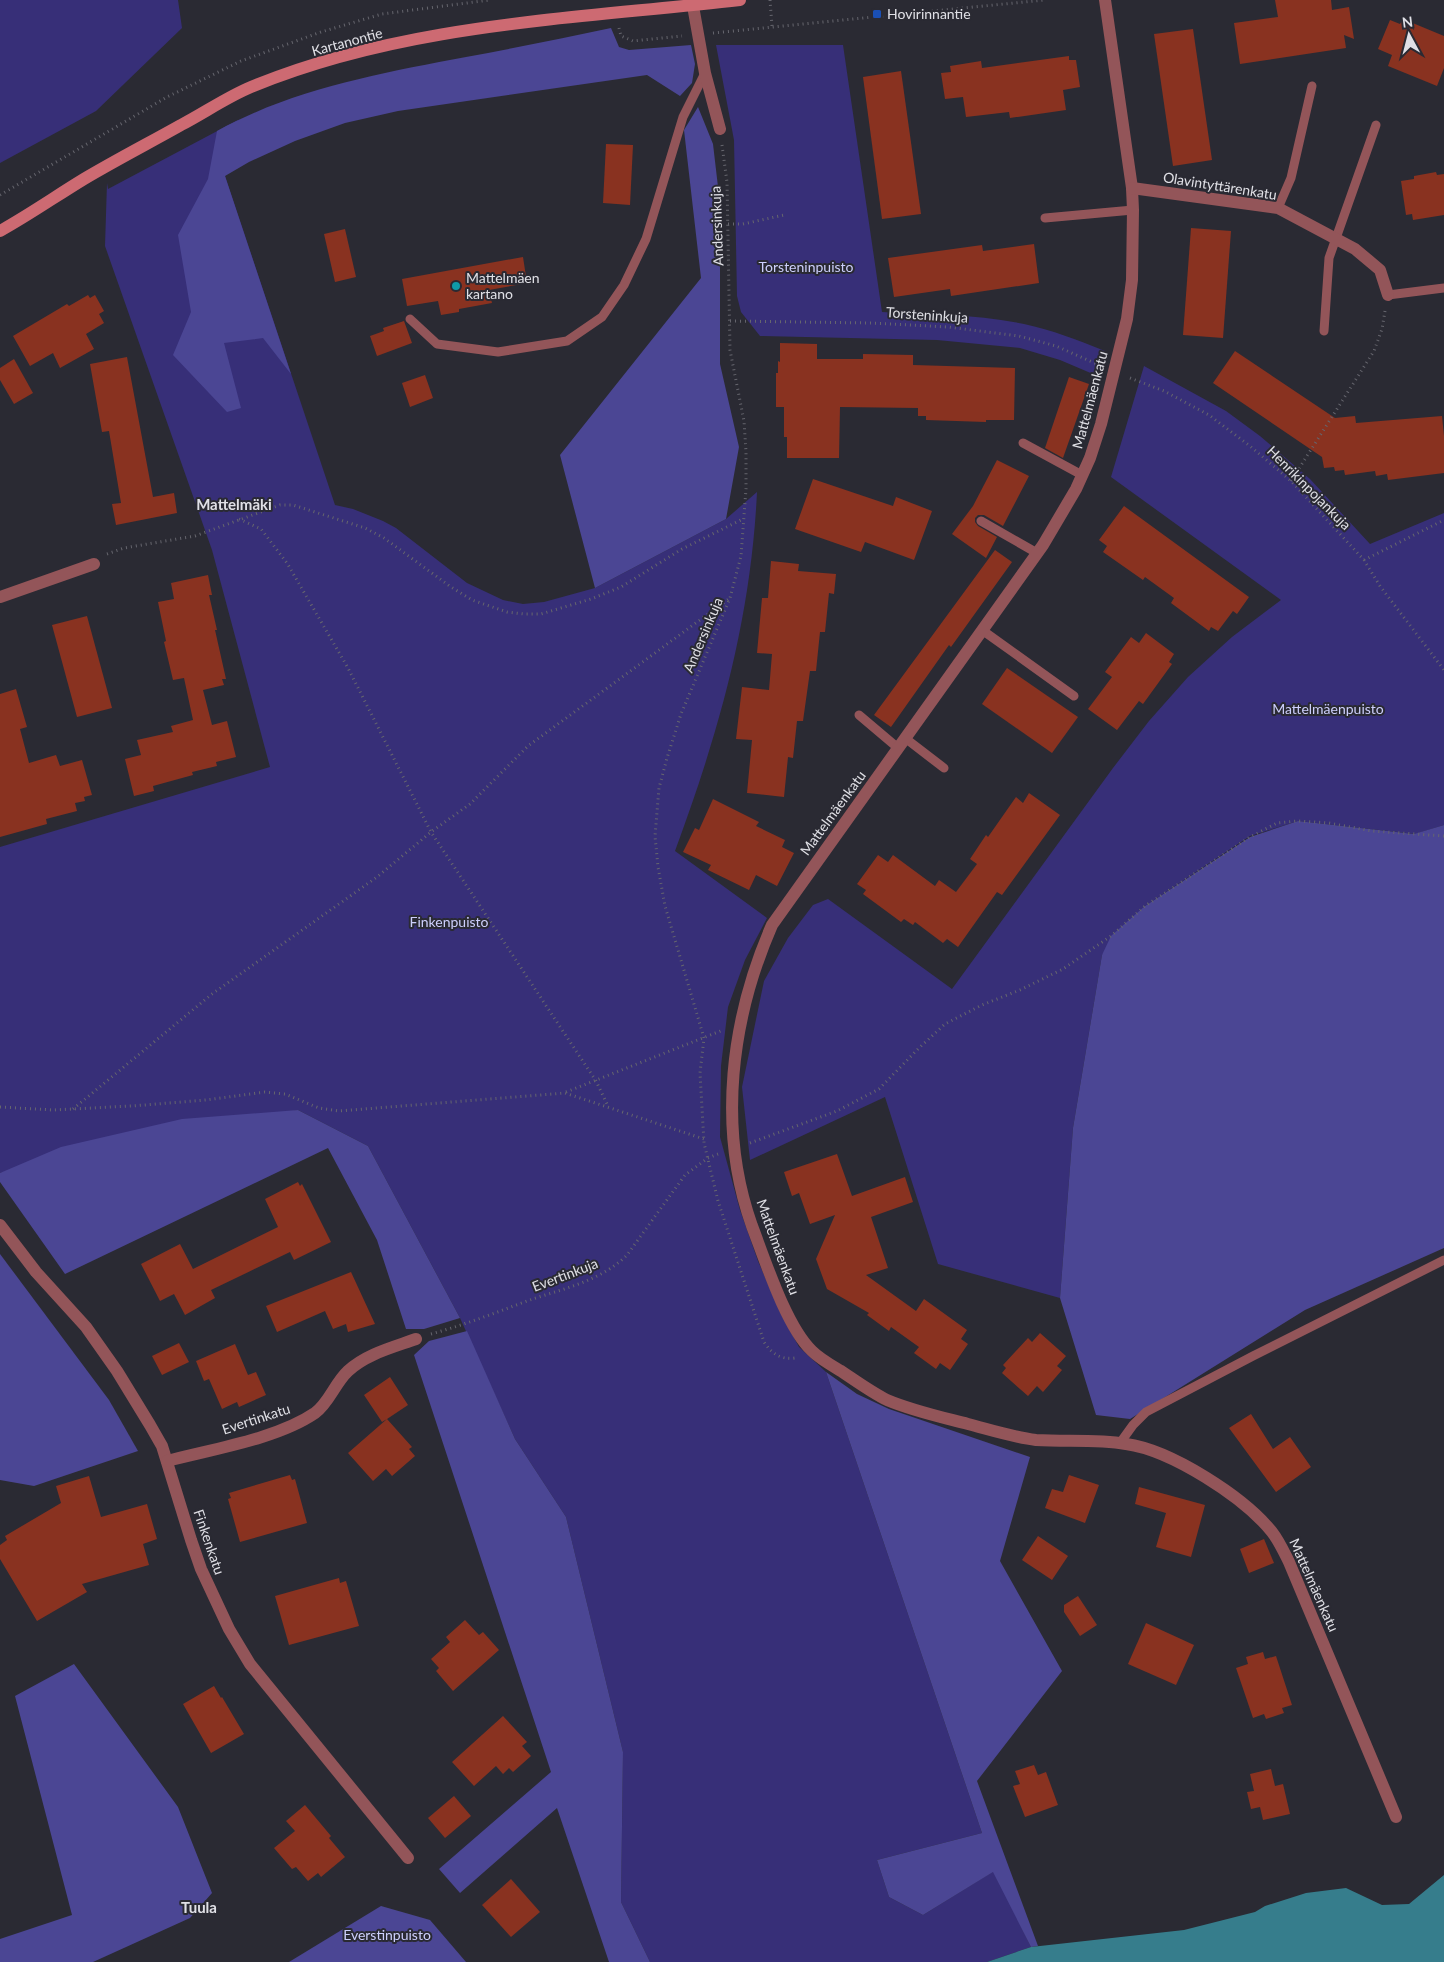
<svg xmlns="http://www.w3.org/2000/svg" width="1444" height="1962" font-family="Lato,sans-serif">
<style>
.green{fill:#372f78}
.forest{fill:#4b4694}
.water{fill:#367d8c}
.building{fill:#893220}
.lines{fill:none;stroke-linecap:round;stroke-linejoin:round}
.path{stroke:#66666e;stroke-width:3;stroke-dasharray:1 4;stroke-linecap:butt}
.lane{stroke:#935559;stroke-width:9}
.street{stroke:#935559;stroke-width:12}
.secondary{stroke:#cd6a72;stroke-width:12}
.transit-dot{fill:#1a4fb4;stroke:#2a2a33;stroke-width:2}
.culture-dot{fill:#0f9aa8;stroke:#2a2a33;stroke-width:2}
.labels{text-anchor:middle;stroke-width:4;stroke-linejoin:round;paint-order:stroke}
.poi-label{font-size:14px;fill:#e0e0e6;stroke:#2a2a33;text-anchor:start}
.street-label{font-size:14px;fill:#e0e0e6;stroke:#2a2a33}
.park-label{font-size:14px;fill:#cdcffc;stroke:#2a2a33}
.neighbourhood-label{font-size:15px;font-weight:bold;fill:#e0e0e6;stroke:#2a2a33}
</style>
<rect width="100%" height="100%" fill="#2a2a33"/>
<g class="green">
<path d="M0 0H178L182 28 96 111 0 163Z"/>
<path d="M716 45H843L882 312C929 315 977 314 1024 324 1052 330 1078 340 1105 351L1100 377 1060 360 1020 348 937 340 760 336 741 312 737 296 734 140Z"/>
<path d="M238 120 225 176 335 505 353 509 383 521 396 528 467 583 503 600 523 604 544 602 595 588 726 519 757 492C751 619 719 732 675 851L767 918 745 960 728 1007 721 1066 720 1137 740 1210 758 1261 780 1312 799 1347 826 1372 982 1833 877 1860 889 1897 923 1915 994 1871 1031 1947 987 1962H650L621 1902 623 1752 566 1517 515 1439 460 1318 368 1146 298 1110 0 1173V847L270 767 212 550 105 246 107 183 108 189Z"/>
<path d="M1144 366 1226 411 1260 436 1310 479 1370 544 1444 513V825L1415 834 1298 821 1250 836 1145 906 1102 955 1073 1128 1060 1298 938 1264 885 1097 750 1160 742 1087 764 981 788 938 813 905 828 899 952 989 1113 768 1149 721 1188 677 1232 637 1281 600 1111 477Z"/>
</g>
<g class="forest">
<path d="M611 28 619 47 629 50 691 45 695 64 692 83 680 96 647 75 398 111 345 123 295 141 249 162 225 176 291 374 263 338 224 343 241 408 227 412 173 355 191 312 178 235 208 179 217 131C293 89 381 73 466 57 515 48 563 38 611 28Z"/>
<path d="M698 107 713 144 720 204V364L739 447 726 519 595 588 560 455 701 278 684 130Z"/>
<path d="M1298 821 1414 834 1444 825V1248L1305 1310 1130 1419 1096 1415 1060 1298 1073 1128 1102 955 1111 936 1145 906 1250 837Z"/>
<path d="M298 1110 368 1146 460 1318 424 1329H406L377 1240 328 1148 65 1274 0 1182V1173L61 1147 182 1119Z"/>
<path d="M0 1254 109 1400 138 1451 34 1486 0 1480Z"/>
<path d="M467 1331 515 1439 566 1517 623 1752 621 1902 650 1962H609L557 1808 460 1893 439 1869 551 1772 414 1355 429 1341Z"/>
<path d="M826 1372 857 1394 889 1409 1030 1457 1000 1561 1062 1671 977 1781 1038 1946 1031 1947 993 1872 923 1915 889 1897 877 1860 982 1833Z"/>
<path d="M74 1664 178 1807 212 1893 190 1918 93 1962H0V1939L72 1915 15 1696Z"/>
<path d="M381 1906 430 1920 466 1962H289Z"/>
</g>
<path class="water" d="M1444 1875V1962H987L1031 1947 1184 1930 1255 1912 1265 1906 1306 1893 1346 1888 1382 1905 1409 1904Z"/>
<g class="building">
<path d="M1275 0H1331L1332 10 1349 7 1354 39 1344 35 1346 48 1240 64 1234 23 1278 17Z"/>
<path d="M1403 19 1444 36V68L1437 86 1388 66 1392 55 1378 49 1390 20 1400 24Z"/>
<path d="M1193 29 1212 160 1173 166 1154 34Z"/>
<path d="M1069 56V60H1076L1080 87 1063 90 1066 110 1010 118 1009 112 966 117 963 97 945 99 941 73 951 72 950 66 981 61 982 68Z"/>
<path d="M901 71 921 214 882 219 863 77Z"/>
<path d="M606 144 633 145 630 205 603 203Z"/>
<path d="M1436 172 1437 175 1444 174V215L1413 220 1412 214 1406 215 1401 181 1414 179V176Z"/>
<path d="M1191 228 1231 231 1223 338 1183 335Z"/>
<path d="M345 229 356 277 335 282 324 234Z"/>
<path d="M1034 244 1039 283 951 296 950 289 894 297 888 258 982 245 983 251Z"/>
<path d="M523 257 527 283 489 290 492 303 459 309V312L441 315 438 301 407 306 402 279Z"/>
<path d="M88 295 90 298 95 295 104 311 99 314 104 323 86 334 94 349 60 368 53 353 30 366 13 336 67 304 69 306Z"/>
<path d="M404 321 412 343 377 356 370 336 384 331 383 328Z"/>
<path d="M780 343 817 344V359H863V354L913 355V365L1015 368 1014 420H986V422L926 420V416H918V408L840 407 839 458H787V437H784V407H776V373H778V361L780 362Z"/>
<path d="M1235 351 1335 418 1355 416 1356 423 1442 416 1444 436V473L1388 480 1387 474 1376 476 1375 471 1345 475 1344 470 1335 471 1334 467 1324 468 1322 457 1213 383Z"/>
<path d="M127 357 153 497 174 493 177 513 116 525 112 504 121 503 109 431 102 432 90 364Z"/>
<path d="M14 359 33 393 14 404 0 380V368Z"/>
<path d="M425 375 433 398 410 407 402 383Z"/>
<path d="M1069 377 1089 384 1063 458 1045 448Z"/>
<path d="M997 460 1029 476 1003 526 984 515H978L975 518V522L978 526 997 537 986 558 952 534 973 506Z"/>
<path d="M813 479 893 506 896 497 932 511 914 560 865 542 861 552 795 529Z"/>
<path d="M1124 506 1249 597 1237 614 1233 611 1218 631 1211 627 1209 631 1171 603 1174 598 1145 577 1143 580 1103 552 1107 546 1099 540Z"/>
<path d="M995 550 1012 562 951 647 949 645 891 727 874 715Z"/>
<path d="M771 561 799 564 798 571 836 574 834 594 829 593 825 632H820L816 671H810L803 721H797L793 758 788 757 784 797 747 793 752 740 736 739 742 687 769 690 772 654 757 653 762 598H768Z"/>
<path d="M208 575 212 595H209L217 630H215L226 679H222L224 685 203 690 212 725 227 721 236 757 216 762 217 766 192 772 193 775 153 786 154 791 134 796 125 759 141 755 137 740 173 732 171 726 193 720 184 678 173 680 164 642 166 641 158 602 174 599 171 583Z"/>
<path d="M87 616 112 708 77 717 52 625Z"/>
<path d="M1146 633 1174 654 1169 662 1172 664 1143 704 1139 701 1117 730 1088 709 1112 677 1105 672 1131 637 1139 643Z"/>
<path d="M1007 668 1078 717 1052 753 982 704Z"/>
<path d="M16 689 27 727 20 729 29 763 56 755 60 766 82 760 92 795 84 797 85 801 75 803 77 811 46 819 47 824 0 837V694Z"/>
<path d="M1029 793 1060 815 1002 895 997 892 958 947 947 939 943 943 915 922 913 925 904 919 901 922 863 894 866 890 857 884 878 855 888 862 893 855 935 886 939 880 956 892 977 864 970 859 986 835 988 837 1016 797 1023 803Z"/>
<path d="M713 799 759 822 756 826 785 840 782 847 794 853 777 886 756 875 749 890 708 870 711 865 683 852 695 828 699 830Z"/>
<path d="M837 1154 852 1196 905 1177 913 1202 871 1217 888 1268 866 1275 916 1311 924 1299 967 1330 961 1339 968 1344 950 1370 940 1363 936 1369 914 1353 919 1347 891 1327 889 1331 867 1315 869 1313 827 1289 816 1259 835 1215 810 1224 799 1193 792 1196 784 1172Z"/>
<path d="M298 1182 300 1186 302 1184 331 1242 294 1260 290 1252 211 1290 215 1298 185 1315 174 1294 160 1301 141 1264 180 1244 193 1269 278 1227 265 1199Z"/>
<path d="M351 1272 375 1324 348 1332 346 1324 333 1329 325 1311 277 1332 266 1306Z"/>
<path d="M1040 1333 1066 1356 1057 1366 1062 1370 1043 1392 1037 1386 1028 1396 1002 1373 1006 1368 1003 1365 1028 1338 1032 1342Z"/>
<path d="M179 1343 189 1362 162 1375 152 1356Z"/>
<path d="M235 1344 248 1375 256 1372 266 1395 239 1407 237 1402 222 1409 209 1379 204 1381 196 1361Z"/>
<path d="M390 1377 408 1405 387 1419 412 1447 409 1449 415 1456 392 1476 386 1469 373 1481 348 1453 387 1419 382 1422 364 1395Z"/>
<path d="M1251 1414 1273 1449 1290 1437 1311 1467 1276 1492 1229 1428Z"/>
<path d="M290 1475 292 1480 295 1479 307 1523 240 1542 228 1499 231 1498 229 1493Z"/>
<path d="M1069 1475 1099 1485 1085 1523 1045 1508 1052 1489 1063 1492Z"/>
<path d="M89 1476 101 1517 147 1504 157 1539 143 1544 149 1565 82 1584 87 1592 37 1621 0 1559V1545L7 1540 5 1536 61 1503 56 1486Z"/>
<path d="M1139 1487 1205 1505 1191 1557 1156 1547 1166 1513 1135 1504Z"/>
<path d="M1038 1536 1068 1556 1052 1580 1022 1560Z"/>
<path d="M1264 1539 1274 1563 1249 1573 1240 1549Z"/>
<path d="M339 1578 340 1583 346 1581 359 1626 289 1645 275 1596Z"/>
<path d="M1078 1596 1097 1625 1080 1636 1064 1612V1605Z"/>
<path d="M465 1620 479 1635 483 1632 499 1650 453 1691 436 1671 439 1668 431 1659 450 1642 446 1637Z"/>
<path d="M1146 1623 1194 1645 1176 1685 1128 1664Z"/>
<path d="M1263 1652 1265 1659 1276 1656 1292 1705 1282 1708 1284 1713 1266 1719 1264 1714 1253 1718 1236 1668 1248 1664 1246 1657Z"/>
<path d="M214 1686 221 1698 222 1697 244 1734 211 1753 183 1704Z"/>
<path d="M503 1716 527 1742 522 1746 531 1756 513 1772 509 1768 503 1774 496 1766 474 1786 452 1762Z"/>
<path d="M1034 1765 1038 1775 1046 1772 1058 1805 1025 1817 1013 1786 1020 1784 1015 1771Z"/>
<path d="M1271 1769 1275 1786 1283 1784 1290 1814 1263 1820 1260 1807 1251 1809 1247 1792 1254 1791 1250 1774Z"/>
<path d="M454 1796 471 1816 445 1838 428 1818Z"/>
<path d="M305 1805 331 1836 329 1838 345 1857 321 1877 318 1873 308 1881 296 1867 292 1869 274 1848 295 1831 286 1821Z"/>
<path d="M511 1879 540 1912 511 1937 482 1905Z"/>
</g>
<g class="lines">
<g class="path">
<path d="M770 0 772 26"/>
<path d="M619 28 621 36 633 41 682 36"/>
<path d="M713 33 1044 0"/>
<path d="M722 145 727 182 730 350 744 421 746 452V489L741 556 730 598 681 714 667 758 659 788 655 836 658 867 665 906 704 1038 700 1073 704 1143 718 1201 764 1342C772 1354 781 1360 795 1358"/>
<path d="M0 195 167 97 241 61 321 32 382 14 490 0"/>
<path d="M728 224H743L784 215"/>
<path d="M730 321 870 323 948 327 1019 336 1056 346 1099 365"/>
<path d="M1130 378 1164 391 1209 415 1250 446 1291 481 1364 560 1380 586 1444 670"/>
<path d="M1291 481 1374 351 1382 329 1385 311"/>
<path d="M239 519 261 529 287 563 348 668 431 832 596 1081 608 1106"/>
<path d="M107 554 124 548 195 536 280 505H293L365 528 384 538 451 587 472 600 507 612 524 614H541L591 599 621 587 682 549 743 519"/>
<path d="M1364 560 1444 520"/>
<path d="M566 1092 723 1030"/>
<path d="M0 1107 53 1110 132 1106 206 1100 265 1092 285 1094 319 1108 339 1111 565 1093 704 1139"/>
<path d="M73 1109 212 994 377 877 431 832 470 804 528 746 730 598"/>
<path d="M750 1143 837 1111 879 1089 919 1048 945 1024 982 1005 1020 990 1063 969 1111 936 1145 906 1250 837 1277 823 1298 821 1329 823 1372 831 1444 836"/>
<path d="M431 1334C464 1325 495 1313 527 1301 561 1289 600 1282 627 1255L685 1175 708 1158 718 1154"/>
</g>
<g class="lane">
<path d="M1278 208 1291 178 1312 86"/>
<path d="M1045 218 1133 210"/>
<path d="M1388 295 1444 288"/>
<path d="M410 319 437 344 498 352 567 341 602 317 624 285 646 239 683 117 705 73"/>
<path d="M1324 331 1329 258 1376 125"/>
<path d="M1023 443 1082 475"/>
<path d="M981 521 1037 553"/>
<path d="M982 630 1074 696"/>
<path d="M859 715 898 748"/>
<path d="M905 738 944 768"/>
<path d="M1120 1443 1133 1425 1146 1412 1253 1356 1444 1260"/>
</g>
<g class="street">
<path d="M1105 0 1132 188 1133 210 1132 280 1127 319 1101 424 1090 458 1076 489 1043 545 772 925C731 1019 717 1128 752 1226 765 1260 786 1326 812 1351 820 1359 831 1365 841 1371 856 1381 871 1392 887 1400 913 1411 941 1417 968 1424 991 1430 1013 1437 1036 1440 1066 1442 1096 1439 1126 1444 1171 1450 1244 1497 1272 1532 1279 1541 1284 1552 1289 1562L1396 1817"/>
<path d="M693 6 705 73 720 129"/>
<path d="M1132 188 1278 208 1355 249 1380 270 1388 295"/>
<path d="M0 597 94 564"/>
<path d="M0 1225 36 1272 86 1327 117 1371 150 1425 162 1446 191 1540 201 1569 229 1629 250 1664 408 1858"/>
<path d="M167 1461C212 1449 277 1439 315 1413 329 1403 335 1383 348 1371 366 1354 394 1347 416 1339"/>
</g>
<path class="secondary" d="M0 231C29 215 56 196 84 179 116 160 149 143 181 125 204 113 227 97 251 87 405 23 576 19 740 0"/>
</g>
<rect class="transit-dot" x="872" y="9" width="10" height="10" rx="2.5"/>
<circle class="culture-dot" cx="456" cy="286" r="5"/>
<g class="labels">
<g class="poi-label">
<text x="887" y="19">Hovirinnantie</text>
<text x="466" y="283">Mattelmäen<tspan x="466" dy="16">kartano</tspan></text>
</g>
<g class="street-label">
<text transform="translate(347 42) rotate(-15)" y="5">Kartanontie</text>
<text transform="translate(1220 186) rotate(9)" y="5">Olavintyttärenkatu</text>
<text transform="translate(717 226) rotate(-92)" y="5">Andersinkuja</text>
<text transform="translate(927 315) rotate(4)" y="5">Torsteninkuja</text>
<text transform="translate(1090 400) rotate(-75)" y="5">Mattelmäenkatu</text>
<text transform="translate(1309 488) rotate(45)" y="5">Henrikinpojankuja</text>
<text transform="translate(703 635) rotate(-67)" y="5">Andersinkuja</text>
<text transform="translate(833 813) rotate(-54)" y="5">Mattelmäenkatu</text>
<text transform="translate(778 1247) rotate(70)" y="5">Mattelmäenkatu</text>
<text transform="translate(565 1275) rotate(-21)" y="5">Evertinkuja</text>
<text transform="translate(256 1419) rotate(-18)" y="5">Evertinkatu</text>
<text transform="translate(209 1542) rotate(71)" y="5">Finkenkatu</text>
<text transform="translate(1314 1585) rotate(66)" y="5">Mattelmäenkatu</text>
</g>
<g class="park-label">
<text x="806" y="272">Torsteninpuisto</text>
<text x="1328" y="714">Mattelmäenpuisto</text>
<text x="449" y="927">Finkenpuisto</text>
<text x="387" y="1940">Everstinpuisto</text>
</g>
<g class="neighbourhood-label">
<text x="234" y="510">Mattelmäki</text>
<text x="199" y="1913">Tuula</text>
</g>
</g>
<g transform="translate(1409 35) rotate(353)" stroke="#2a2a33" stroke-width="4" paint-order="stroke">
<path d="M0-4L9 19L0 12L-9 19Z" fill="#e0e0e6"/>
<text y="-8" font-size="14" font-weight="bold" text-anchor="middle" fill="#e0e0e6">N</text>
</g>
</svg>
